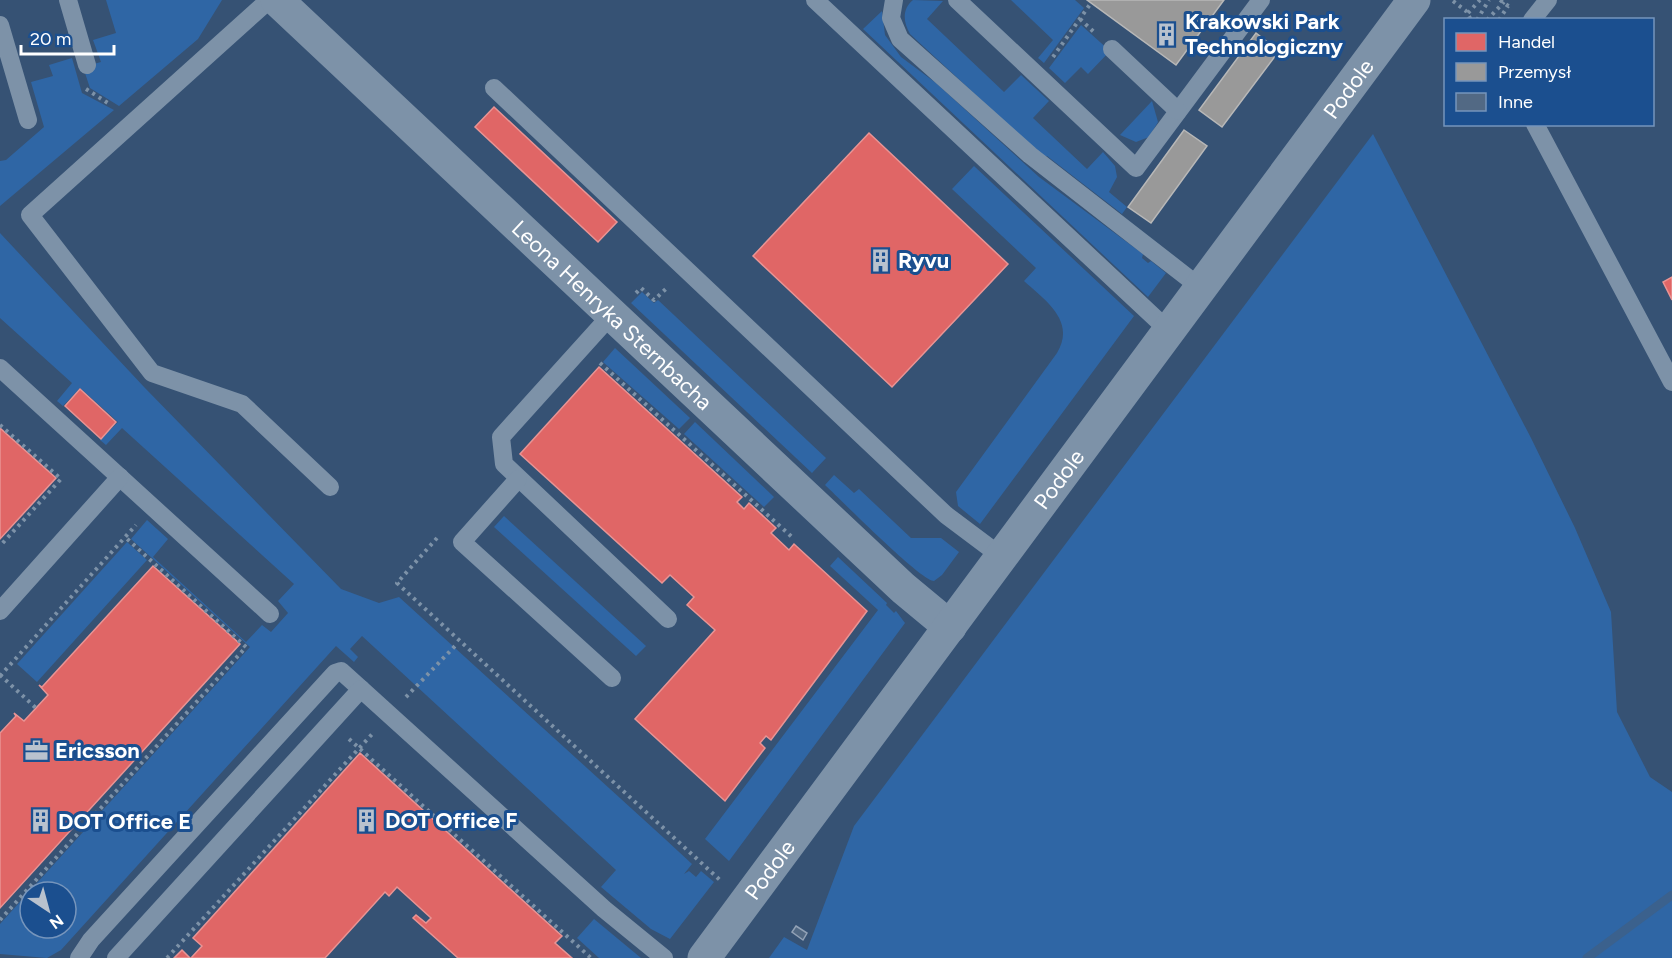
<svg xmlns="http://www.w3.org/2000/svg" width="1672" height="958" font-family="Figtree,sans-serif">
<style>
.green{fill:#2f66a5;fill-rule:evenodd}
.shops{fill:#e06666;stroke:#e99494;stroke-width:1.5}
.industry{fill:#999;stroke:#b8b8b8;stroke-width:1.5}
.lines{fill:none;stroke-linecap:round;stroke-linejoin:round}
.stream{stroke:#3b618d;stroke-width:9}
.building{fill:#526984;stroke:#92a2b6;stroke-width:1.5}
.path{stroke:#7d92a8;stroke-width:4;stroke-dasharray:3 4.5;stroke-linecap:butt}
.lane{stroke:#7d92a8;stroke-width:18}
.street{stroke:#7d92a8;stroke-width:33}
.labels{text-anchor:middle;stroke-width:6;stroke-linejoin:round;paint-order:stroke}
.poi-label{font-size:22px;font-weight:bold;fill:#fff;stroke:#1b4f8f;text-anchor:start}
.street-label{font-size:22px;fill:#fff;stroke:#1b4f8f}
</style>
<rect width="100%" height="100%" fill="#365274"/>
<g class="green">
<path d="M106 0H222L198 39 119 106 90 88 83 67 101 62 93 40 116 33Z"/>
<path d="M913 0 943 1 927 19 1004 92 1021 75 1049 101 1033 118 1087 169 1103 152 1115 166 1117 177 1109 192 1127 207 1122 214 1047 156 1044 158 910 34C903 22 902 9 913 0Z"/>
<path d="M1011 0H1075L1084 8 1044 63 1038 58 1053 40Z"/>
<path d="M882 11 885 35 901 57 936 83 1039 177 1143 254 1142 258 1148 263 1151 261 1166 273 1148 297 863 29Z"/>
<path d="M1081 25 1110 51 1088 74 1081 67 1065 83 1049 68Z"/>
<path d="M72 58 82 93 114 110 0 206V161L6 160 44 127 31 82 53 76 49 65Z"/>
<path d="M1152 101 1158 122 1149 137 1136 142 1120 135Z"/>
<path d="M1373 134 1531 438 1575 528 1611 612 1617 712 1650 777 1672 792V958H769L784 937 807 950 854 826Z"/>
<path d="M974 166 1134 316 980 524 958 506 956 492 1057 353C1076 321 1046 301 1024 281L1036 268 952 189Z"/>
<path d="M0 233 145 388 341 589 379 603 399 597 665 839 692 864 684 874 689 871 696 877 701 871 714 882 670 939 651 929 601 887 616 870 362 636 350 649 358 657 354 662 336 646 61 950 47 958 0 954V924L250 647 131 539 147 520 168 539 153 557 246 642 262 625 271 632 288 613 278 601 294 584 122 428 106 445 100 440 118 422 80 388 63 406 57 401 72 383 0 318ZM30 892H66V928H30Z"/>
<path d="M642 292 654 303 658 300 826 458 812 473 631 303Z"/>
<path d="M615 348 690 418 679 429 603 362Z"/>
<path d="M695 422 774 497 764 507 684 434Z"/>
<path d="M834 475 854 493 859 489 911 538H941L959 552 942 575 934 581C921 581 840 499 825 485Z"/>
<path d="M504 516 646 646 636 656 494 527Z"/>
<path d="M127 542 147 560 37 682 17 664Z"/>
<path d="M838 557 887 603 886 605 894 613 896 611 905 623 729 861 705 839 878 610 830 566Z"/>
<path d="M594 919 641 958H599L577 938Z"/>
</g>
<g class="shops">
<path d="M494 107 617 222 598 242 475 127Z"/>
<path d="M869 133 1008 264 892 387 753 256Z"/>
<path d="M1672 277V300L1663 282Z"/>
<path d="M599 367 742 497 737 502 744 509 749 503 776 528 771 533 789 550 794 544 867 611 771 740 766 736 760 743 765 748 725 801 635 719 715 630 687 605 694 597 670 575 662 583 520 454Z"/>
<path d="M80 389 116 422 101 439 65 406Z"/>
<path d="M0 428 56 478 0 539Z"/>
<path d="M153 566 240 644 0 908V733L16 716 14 713 24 721 48 695 39 685 42 687Z"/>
<path d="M360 753 562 936 555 943 572 958H458L413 918 416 915 426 923 431 918 397 887 389 896 385 892 325 958H191L202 946 193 938Z"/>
<path d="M182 950 190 958H174Z"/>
</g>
<g class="industry">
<path d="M1087 0H1224L1176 65Z"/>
<path d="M1256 33 1279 51 1222 127 1199 110Z"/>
<path d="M1184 130 1207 146 1151 223 1128 207Z"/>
</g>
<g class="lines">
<path class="stream" d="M1587 958 1672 895"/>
</g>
<path class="building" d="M796 926 807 933 803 940 792 932Z"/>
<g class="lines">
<g class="path">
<path d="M1500 0 1511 8"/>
<path d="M1453 1 1466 11 1471 20"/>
<path d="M1468 13 1480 0"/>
<path d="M1080 19 1095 33"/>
<path d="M1477 20 1489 0"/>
<path d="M1487 20 1504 2"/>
<path d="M1499 20 1508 6"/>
<path d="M1053 57 1091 3"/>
<path d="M86 89 111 105"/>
<path d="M636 293 641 288 654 300 668 287"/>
<path d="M600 363 793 538"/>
<path d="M0 425 61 479 0 546"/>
<path d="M437 538 397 583 721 881"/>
<path d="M0 675 36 708"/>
<path d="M0 676 136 525"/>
<path d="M406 697 455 646"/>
<path d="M349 739 591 958"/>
<path d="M0 920 246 647 125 537"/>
<path d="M167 958 374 732"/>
</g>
<g class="lane">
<path d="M68 0 87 65"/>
<path d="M269 0 30 215 152 373 242 404 330 487"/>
<path d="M815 0 1169 331"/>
<path d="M894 0 891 18 900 39 1030 155 1201 288"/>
<path d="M957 0 1136 168 1261 0"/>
<path d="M1532 20 1548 0"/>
<path d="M0 25 28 120"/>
<path d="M1112 49 1178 111"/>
<path d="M494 88 946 515 1002 557"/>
<path d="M1535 124 1672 382"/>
<path d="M612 314 501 437 504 464 668 619"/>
<path d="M0 368 270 614"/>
<path d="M518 479 462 542 612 678"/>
<path d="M0 611 120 477"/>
<path d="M79 958 91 940 335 673 341 671 361 689"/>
<path d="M116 958 361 689 604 909 664 958"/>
</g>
<g class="street">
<path id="s1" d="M277 0 903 588 950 627"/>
<path id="s2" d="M704 958 1414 0"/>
</g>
</g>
<defs>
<symbol id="building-bare" viewBox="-9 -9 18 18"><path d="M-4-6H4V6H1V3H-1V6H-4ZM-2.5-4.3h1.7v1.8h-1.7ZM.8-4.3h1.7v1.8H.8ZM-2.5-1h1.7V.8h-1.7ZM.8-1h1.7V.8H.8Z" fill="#b9c2ce" stroke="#1b4f8f" stroke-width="2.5" paint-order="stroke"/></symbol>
<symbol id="office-bare" viewBox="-9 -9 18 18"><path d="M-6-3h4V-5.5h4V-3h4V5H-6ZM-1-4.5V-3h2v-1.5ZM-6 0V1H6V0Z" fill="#b9c2ce" stroke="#1b4f8f" stroke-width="2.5" paint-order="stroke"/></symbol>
</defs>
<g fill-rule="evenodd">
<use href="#building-bare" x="1150" y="18" width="33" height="33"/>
<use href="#building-bare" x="864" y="244" width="33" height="33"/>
<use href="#office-bare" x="20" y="734" width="33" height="33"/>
<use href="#building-bare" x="350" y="804" width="33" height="33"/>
<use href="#building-bare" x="24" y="804" width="33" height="33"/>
</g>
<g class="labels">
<g class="poi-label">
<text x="1185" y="29">Krakowski Park<tspan x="1185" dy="25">Technologiczny</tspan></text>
<text x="898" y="268">Ryvu</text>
<text x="55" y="758">Ericsson</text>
<text x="385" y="828">DOT Office F</text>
<text x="58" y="829">DOT Office E</text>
</g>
<g class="street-label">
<text dy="8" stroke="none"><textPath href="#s2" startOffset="1082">Podole</textPath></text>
<text dy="8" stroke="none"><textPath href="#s1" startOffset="460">Leona Henryka Sternbacha</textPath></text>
<text dy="8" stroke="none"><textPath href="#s2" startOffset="596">Podole</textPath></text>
<text dy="8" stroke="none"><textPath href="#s2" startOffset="110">Podole</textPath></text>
</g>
</g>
<rect x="1444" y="18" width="210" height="108" fill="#1b4f8f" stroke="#7695bc" stroke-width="1.5"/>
<rect x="1456" y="33" width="30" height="18" fill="#e06666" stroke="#7695bc" stroke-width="1.5"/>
<text x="1498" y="48" font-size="18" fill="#ffffff">Handel</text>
<rect x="1456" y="63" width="30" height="18" fill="#999999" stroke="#7695bc" stroke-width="1.5"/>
<text x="1498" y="78" font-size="18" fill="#ffffff">Przemysł</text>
<rect x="1456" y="93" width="30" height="18" fill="#526984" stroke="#7695bc" stroke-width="1.5"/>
<text x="1498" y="108" font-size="18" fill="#ffffff">Inne</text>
<g transform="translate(48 910) rotate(144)"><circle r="28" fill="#1b4f8f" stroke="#7695bc" stroke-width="1.5"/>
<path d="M0-4.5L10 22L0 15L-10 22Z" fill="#b9c2ce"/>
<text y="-9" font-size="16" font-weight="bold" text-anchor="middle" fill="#ffffff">N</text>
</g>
<path d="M21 45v9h93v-9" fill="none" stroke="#ffffff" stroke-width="3"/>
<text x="30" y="45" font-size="18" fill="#ffffff" stroke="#1b4f8f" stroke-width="4.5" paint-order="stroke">20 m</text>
</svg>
